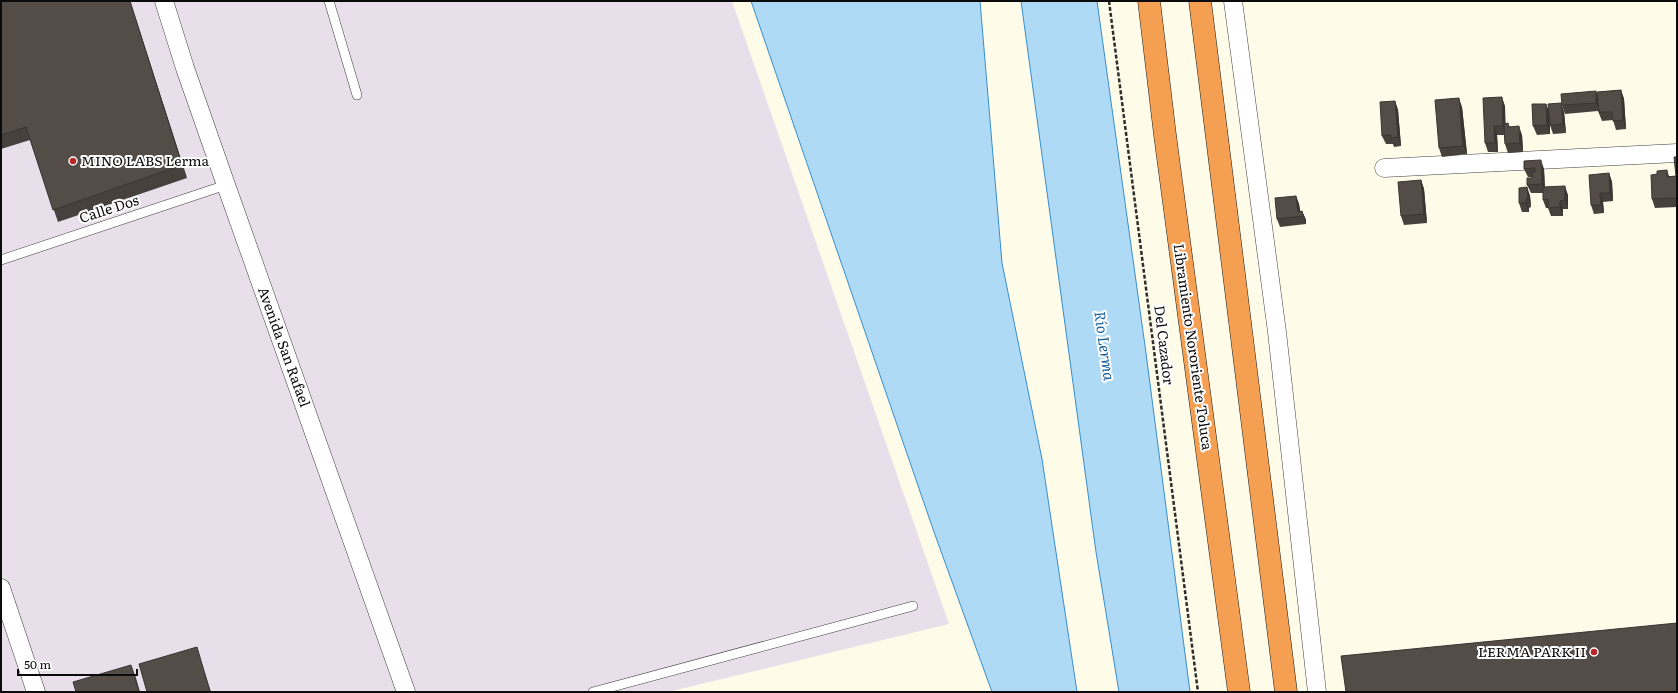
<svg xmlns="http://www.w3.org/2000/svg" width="1678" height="693" font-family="Literata,serif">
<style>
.industrial{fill:#e9dfea}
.water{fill:#aedaf6;stroke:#368ecc}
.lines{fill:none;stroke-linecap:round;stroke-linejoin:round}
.lane-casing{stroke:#3e3e3e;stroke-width:10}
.street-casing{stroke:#3e3e3e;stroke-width:19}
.highway-casing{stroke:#1c1c1c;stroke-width:23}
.path{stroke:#2d2d2d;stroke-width:2.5;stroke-dasharray:4 2;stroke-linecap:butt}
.lane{stroke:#fff;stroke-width:9}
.street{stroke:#fff;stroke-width:18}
.highway{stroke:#f49f52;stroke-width:22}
.wall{fill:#47413d}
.shaded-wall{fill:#3a3532}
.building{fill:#534c47;stroke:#3a3532}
.poi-dot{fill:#b92429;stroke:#fff;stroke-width:1.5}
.labels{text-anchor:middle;stroke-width:4;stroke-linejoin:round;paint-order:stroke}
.poi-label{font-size:14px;fill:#0b0b0b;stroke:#fff;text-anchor:start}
.street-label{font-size:14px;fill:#0b0b0b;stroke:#fff}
.water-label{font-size:15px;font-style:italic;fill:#165f9b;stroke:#fff}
</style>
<rect width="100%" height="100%" fill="#fffbe9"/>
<path class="industrial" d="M1 1H732L949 624 668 692H1Z"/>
<g class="water">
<path d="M751 1H980L1002 263 1042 459 1077 692H992L934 532Z"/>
<path d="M1021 1H1097L1146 353 1190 692H1119L1096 552Z"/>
</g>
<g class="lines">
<defs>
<g id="lane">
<path d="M329 1 357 95"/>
<path d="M1 260 226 185"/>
<path d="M593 692 913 606"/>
</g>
<g id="street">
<path d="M164 1 185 68 226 185 406 692"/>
<path d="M1233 1 1277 332 1317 692"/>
<path d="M1384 168 1677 153"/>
<path d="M1 588 36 692"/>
</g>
<g id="highway">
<path d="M1149 1 1165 135 1239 692"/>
<path d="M1200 1 1286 692"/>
</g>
</defs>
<use href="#lane" class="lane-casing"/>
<use href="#street" class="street-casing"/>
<use href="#highway" class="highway-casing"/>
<path class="path" d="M1109 1 1198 692"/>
<use href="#lane" class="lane"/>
<use href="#street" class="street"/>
<use href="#highway" class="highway"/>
</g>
<g class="wall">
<path d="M1 1H130L187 178 58 222 30 140 1 149Z"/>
<path d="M1621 90 1624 99 1626 129 1616 130 1613 120 1602 121 1598 111 1565 114 1562 105 1597 96Z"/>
<path d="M1395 101 1398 110 1401 146 1394 147 1393 144H1386L1382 136Z"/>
<path d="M1561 103 1564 112 1566 133 1553 134 1550 125V134L1537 135 1533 126 1546 104 1549 112Z"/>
<path d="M1505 106V123L1522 135 1523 152 1508 153 1505 144 1504 135H1497L1498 152H1488L1485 143Z"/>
<path d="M1462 107 1467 154 1442 157 1439 148Z"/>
<path d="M1677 157V207L1655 208 1652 199 1657 174 1667 170 1669 176H1676Z"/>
<path d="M1524 161 1544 169 1545 187 1568 195V209H1563V216H1551L1548 208H1546L1543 200V193H1531L1527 185 1532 177H1528L1524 169Z"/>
<path d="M1609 173 1612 182 1613 201 1603 202 1604 213 1594 214 1591 205Z"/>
<path d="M1421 180 1424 189 1427 223 1404 225 1401 216Z"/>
<path d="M1527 187 1530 196 1531 207 1529 208V212H1522L1519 203Z"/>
<path d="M1296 196 1299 204 1300 211H1302L1306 220V224L1280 227 1277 219Z"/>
</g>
<g class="shaded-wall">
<path d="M130 1 187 178 182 165Z"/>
<path d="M1621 90 1624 99 1626 129 1623 120Z"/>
<path d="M1596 91 1599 100 1600 111 1596 103Z"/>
<path d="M1502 97 1505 106 1506 135 1503 126Z"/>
<path d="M1459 98 1462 107 1467 154 1463 146Z"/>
<path d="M1395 101 1398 110 1401 146 1398 137Z"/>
<path d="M1561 103 1564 112 1566 133 1563 124Z"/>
<path d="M1546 104 1549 112 1550 134 1547 125Z"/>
<path d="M1494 126 1497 135 1498 152 1495 143Z"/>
<path d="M1519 126 1522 135 1523 152 1520 143Z"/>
<path d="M1541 160 1544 169 1545 193 1542 184Z"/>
<path d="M1609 173 1612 182 1613 201 1610 193Z"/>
<path d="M1421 180 1424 189 1427 223 1424 214Z"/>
<path d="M1565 186 1568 195V209L1565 200Z"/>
<path d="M1527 187 1530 196 1531 207 1528 199Z"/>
<path d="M1600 193 1603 202 1604 213 1601 205Z"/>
<path d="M1296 196 1299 204 1301 216 1298 212Z"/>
<path d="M1526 199 1529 208V212L1526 203Z"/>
<path d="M1560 201 1563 209V216L1560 207Z"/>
<path d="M1302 211 1306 220V224L1303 216Z"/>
<path d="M197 647 201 660 211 692H210Z"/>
<path d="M131 665 136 678 140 692H139Z"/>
</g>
<g class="building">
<path d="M1 1H130L182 165 53 210 26 127 1 135Z"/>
<path d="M1621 90 1623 120 1613 121 1612 112H1599L1597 92Z"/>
<path d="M1596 91V103L1562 105 1561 94Z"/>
<path d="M1502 97 1503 126H1494L1495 143H1485L1483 98Z"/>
<path d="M1459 98 1463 146 1439 148 1435 100Z"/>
<path d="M1395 101 1398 137 1391 138V135L1382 136 1380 102Z"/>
<path d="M1561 103 1563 124 1550 125 1548 104Z"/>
<path d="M1532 104H1546L1547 125 1533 126Z"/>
<path d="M1508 123 1509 127 1519 126 1520 143 1505 144 1504 124Z"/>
<path d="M1674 157H1677V198L1652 199 1651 175 1657 174V171L1667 170V177L1676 176Z"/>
<path d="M1541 160 1542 184 1527 185V178H1532V172H1535V168L1524 169V161Z"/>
<path d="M1609 173 1610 193H1600L1601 205H1591L1589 175Z"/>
<path d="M1421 180 1424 214 1401 216 1398 182Z"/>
<path d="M1565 186V200L1560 201V207L1548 208V199L1543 200V187Z"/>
<path d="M1527 187 1528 199H1526V203H1519V188Z"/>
<path d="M1296 196 1298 212 1302 211 1303 216 1277 219 1275 198Z"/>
<path d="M1677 623V692H1346L1341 656Z"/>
<path d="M197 647 210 692H147L139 664Z"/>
<path d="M131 665 139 692H76L73 682Z"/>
</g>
<g class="poi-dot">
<circle cx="73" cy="161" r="4"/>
<circle cx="1594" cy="652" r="4"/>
</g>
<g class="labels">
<g class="poi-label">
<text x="81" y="166">MINO LABS Lerma</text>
<text x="1586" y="657" text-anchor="end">LERMA PARK II</text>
</g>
<g class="street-label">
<text transform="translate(109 209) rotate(-18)" y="5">Calle Dos</text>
<text transform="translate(1164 345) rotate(83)" y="5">Del Cazador</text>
<text transform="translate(284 347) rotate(70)" y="5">Avenida San Rafael</text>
<text transform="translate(1193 347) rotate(82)" y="5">Libramiento Nororiente Toluca</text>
</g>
<g class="water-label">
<text transform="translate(1104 346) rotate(82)" y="5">Río Lerma</text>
</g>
</g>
<rect width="1678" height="693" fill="none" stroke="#0b0b0b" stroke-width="4"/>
<path d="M18 669v6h119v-6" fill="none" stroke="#0b0b0b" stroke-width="2"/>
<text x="24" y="669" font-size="12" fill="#0b0b0b" stroke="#ffffff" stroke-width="3" paint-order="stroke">50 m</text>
</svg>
